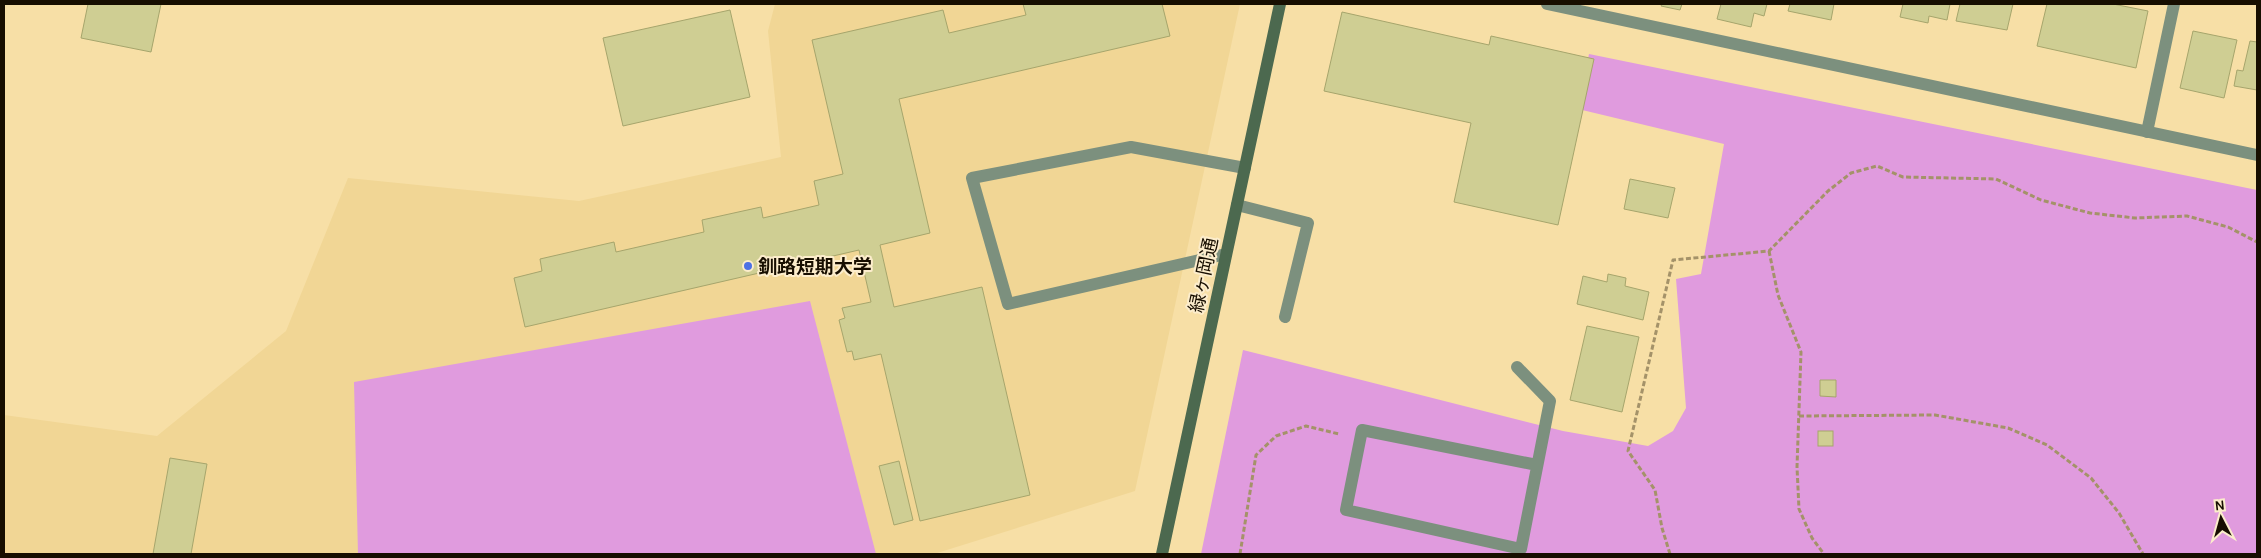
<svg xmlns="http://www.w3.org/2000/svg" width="2261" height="558" font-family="Karla,'Noto Sans JP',sans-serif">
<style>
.built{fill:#f1d695}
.green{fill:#e09bde}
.building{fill:#cfce93;stroke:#a6a56c}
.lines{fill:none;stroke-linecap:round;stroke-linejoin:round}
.path{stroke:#a49269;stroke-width:3;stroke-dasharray:5 2.5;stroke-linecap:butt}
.lane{stroke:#7c907e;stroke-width:12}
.street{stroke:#7c907e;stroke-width:12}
.secondary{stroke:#4c694f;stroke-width:12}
.poi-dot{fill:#4d71e4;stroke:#fcedcc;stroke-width:2}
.labels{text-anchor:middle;stroke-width:4;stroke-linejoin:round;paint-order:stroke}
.poi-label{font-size:19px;font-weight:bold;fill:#170e00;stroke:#fcedcc;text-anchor:start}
.street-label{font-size:19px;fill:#170e00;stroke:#fcedcc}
</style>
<rect width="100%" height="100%" fill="#f7dfa6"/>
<path class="built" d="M775 4H1240L1135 491 934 554H4V415L157 436 286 331 348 178 579 201 781 157 768 31Z"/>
<g class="green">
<path d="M1589 54 2257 190V554H1201L1243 350 1563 431 1648 446 1673 431 1686 408 1676 279 1701 274 1724 144 1578 109Z"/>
<path d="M810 301 876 554H358L354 382Z"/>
</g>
<g class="building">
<path d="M88 4H161L151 52 81 38Z"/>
<path d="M1023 4H1162L1170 36 899 99 930 233 880 245 894 307 982 287 1030 495 920 521 881 354 854 360 852 351 847 352 839 320 845 318 842 308 871 302 859 250 525 327 514 278 542 271 540 259 614 242 616 252 704 232 702 220 761 207 763 218 819 205 814 181 843 174 812 40 943 10 949 33 1026 15Z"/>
<path d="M1662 4H1682L1680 10 1661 6Z"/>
<path d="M1721 4H1767L1764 16 1754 13 1751 27 1717 19Z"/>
<path d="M1790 4H1834L1831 20 1788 11Z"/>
<path d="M1903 4H1950L1947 20 1929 16 1928 23 1900 17Z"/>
<path d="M1960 4H2013L2007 30 1956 21Z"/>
<path d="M2047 4H2113L2148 11 2136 68 2037 46Z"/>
<path d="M730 10 750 97 623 126 603 38Z"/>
<path d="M1342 12 1489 45 1491 36 1594 59 1558 225 1454 202 1471 123 1324 91Z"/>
<path d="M2193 31 2237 40 2224 98 2180 88Z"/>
<path d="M2250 41 2257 42V90L2234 86 2237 70 2243 71Z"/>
<path d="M1630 179 1675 188 1668 218 1624 209Z"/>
<path d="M1608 274 1626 278 1625 286 1649 292 1643 320 1577 304 1583 276 1607 282Z"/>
<path d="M1587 326 1639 337 1622 412 1570 400Z"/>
<path d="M1820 380H1836V397L1820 396Z"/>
<rect x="1818" y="431" width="15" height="15"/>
<path d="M170 458 207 464 191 554H153Z"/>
<path d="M899 461 913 520 894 525 879 466Z"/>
</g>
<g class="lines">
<g class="path">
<path d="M1769 251 1778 295 1801 352 1797 467 1799 509 1812 538 1824 554"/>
<path d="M1799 416 1935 415 2008 428 2047 445 2091 478 2119 513 2143 554"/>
<path d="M1240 554 1256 455 1276 436 1306 426 1339 434"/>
<path d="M1670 554 1662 528 1655 490 1628 451 1673 260 1769 251 1828 191 1851 173 1877 166 1903 177 1996 179 2041 200 2090 213 2135 218 2187 216 2228 227 2257 242"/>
</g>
<g class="lane">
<path d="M1237 205 1308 223 1285 317"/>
<path d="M1226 254 1008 304 972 178 1131 147 1245 168"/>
<path d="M1517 367 1550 401 1521 549 1346 510 1362 430 1537 465"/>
</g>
<g class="street">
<path d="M1547 4 2257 155"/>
<path d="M2147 132 2174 4"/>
</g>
<path class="secondary" d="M1162 554 1280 4"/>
</g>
<circle class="poi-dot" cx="748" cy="266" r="5"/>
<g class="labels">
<g class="poi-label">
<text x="758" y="273">釧路短期大学</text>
</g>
<g class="street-label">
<text transform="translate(1203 275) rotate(-78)" y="7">緑ヶ岡通</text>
</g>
</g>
<rect width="2261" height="558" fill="none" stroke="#170e00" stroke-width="10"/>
<g transform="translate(2221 518) rotate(354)" stroke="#fcedcc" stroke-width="4" paint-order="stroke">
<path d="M0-4L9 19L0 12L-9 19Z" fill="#170e00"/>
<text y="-8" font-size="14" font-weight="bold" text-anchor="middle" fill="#170e00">N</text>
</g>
</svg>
